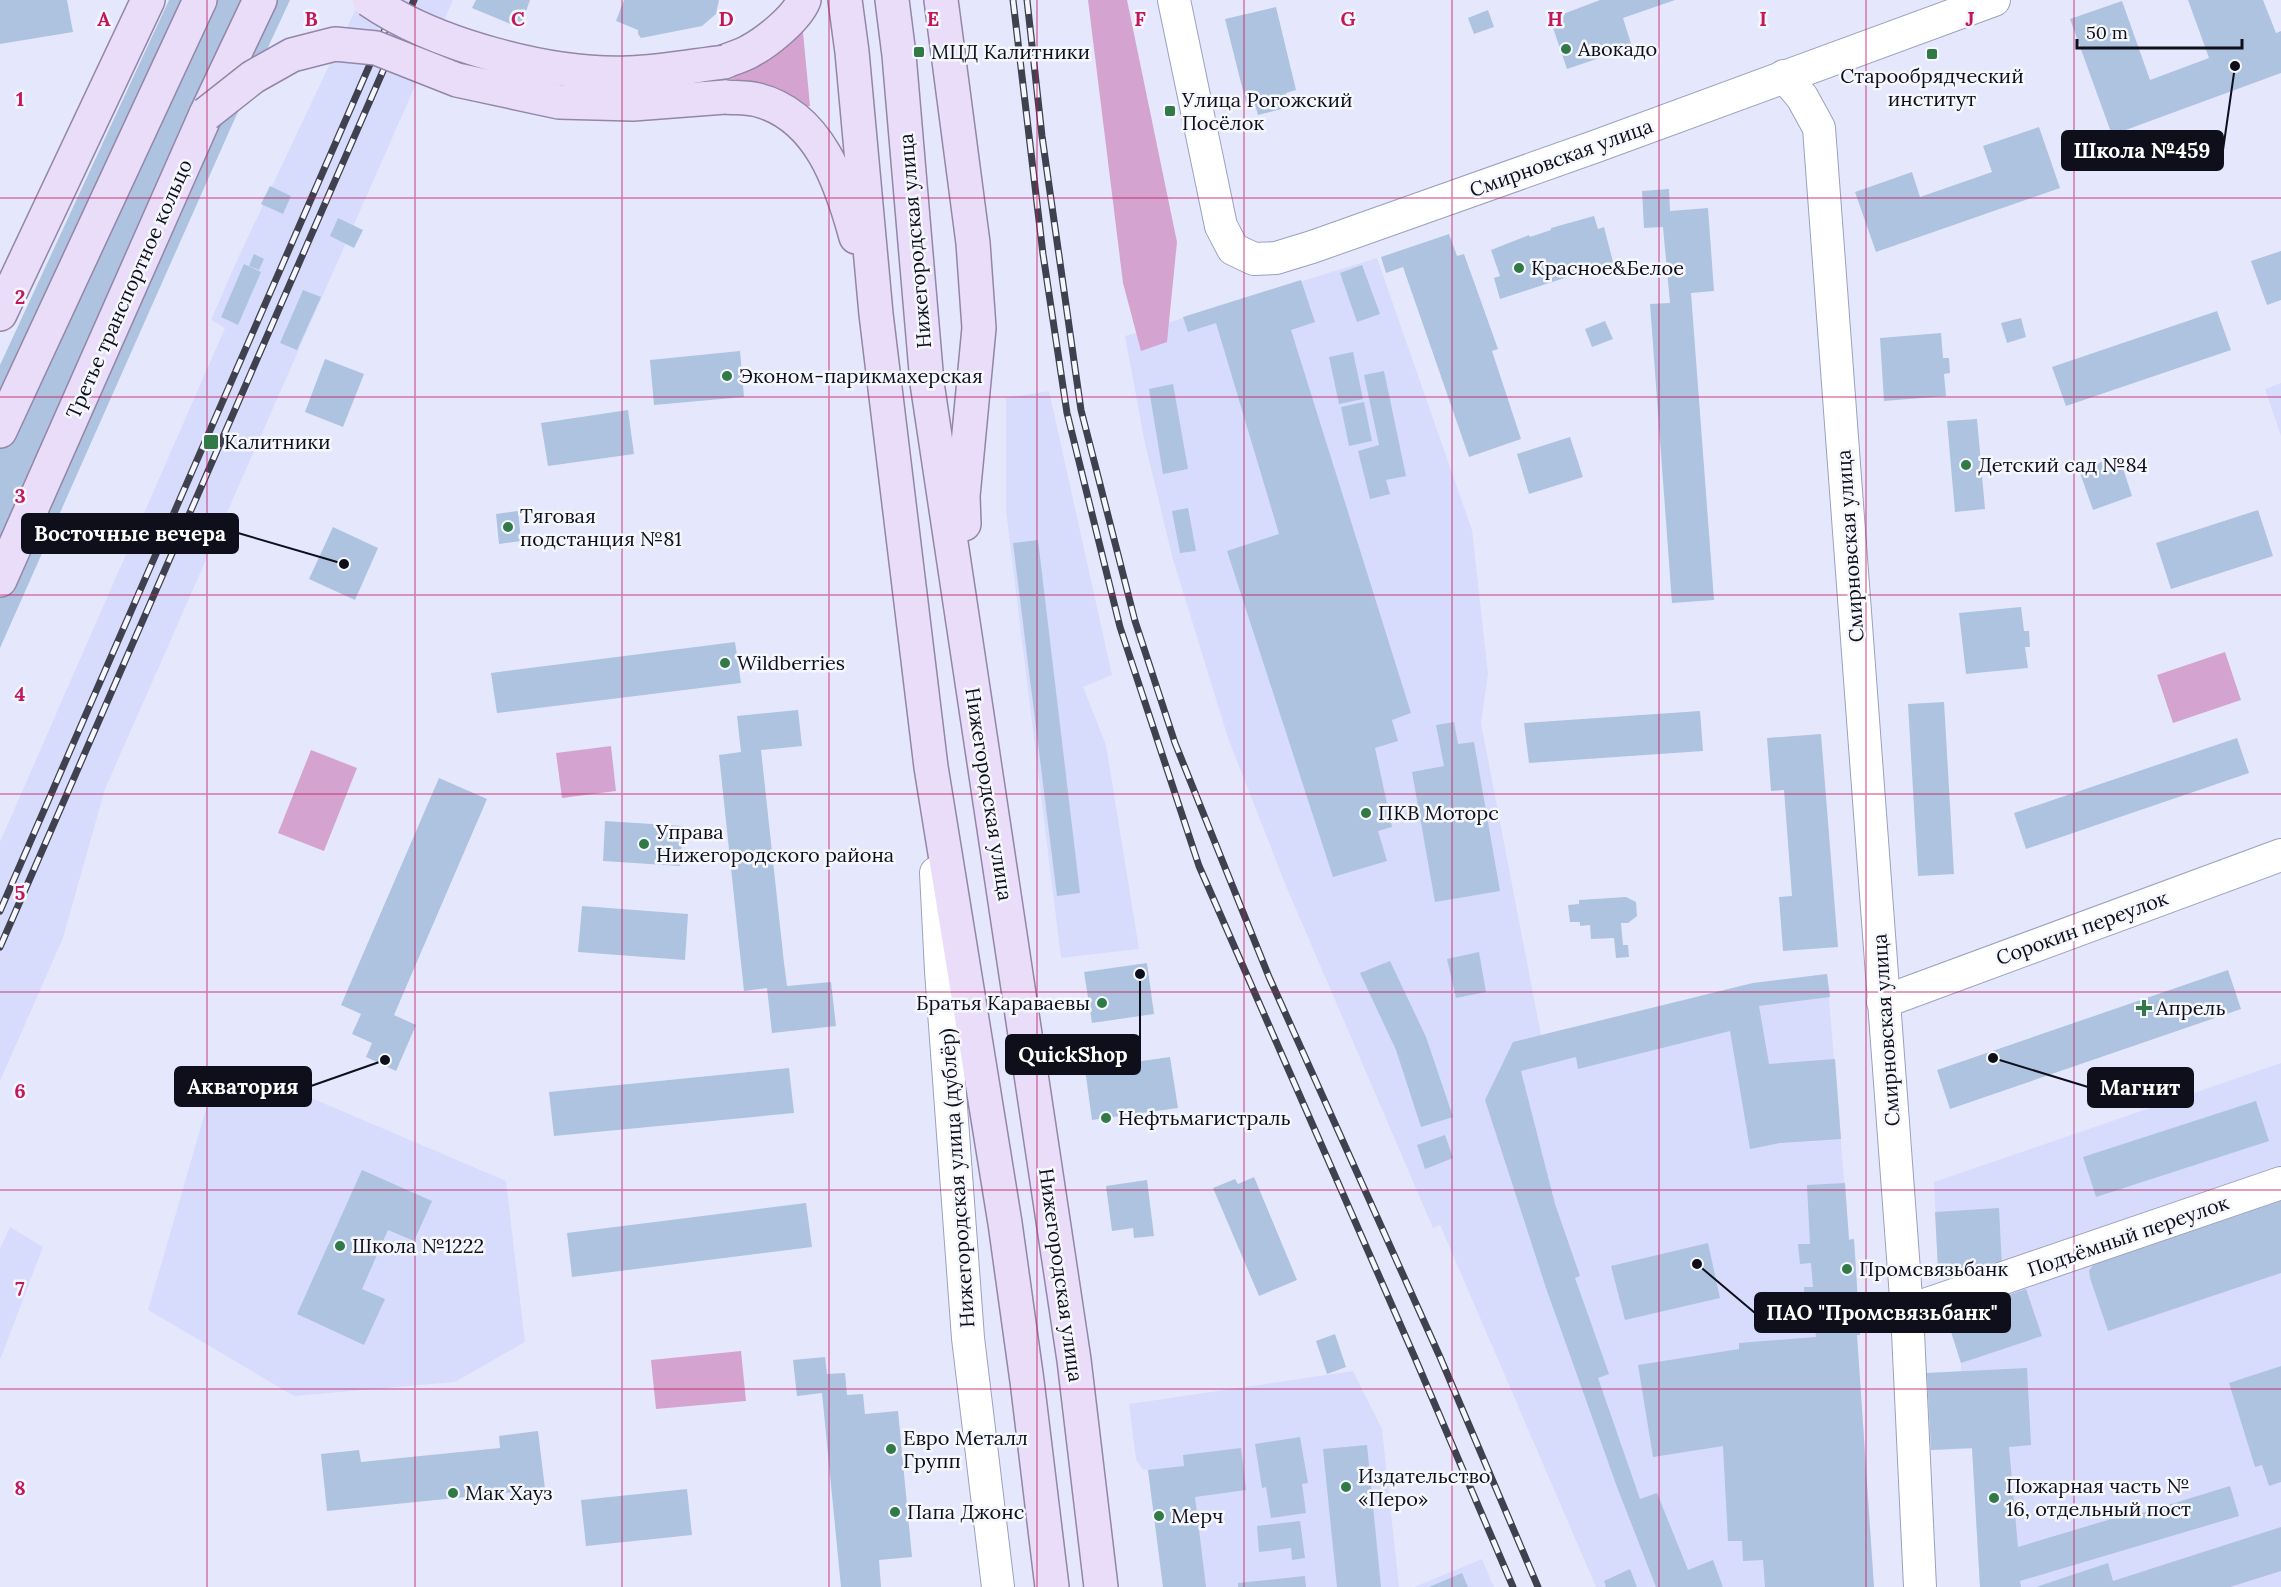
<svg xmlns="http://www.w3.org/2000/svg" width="2281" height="1587" font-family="Lora,serif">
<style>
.built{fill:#d7dcfc}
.green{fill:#d5a3cf}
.building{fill:#adc3df}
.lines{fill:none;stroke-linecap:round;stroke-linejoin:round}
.minor-casing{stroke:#9ba0bf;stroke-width:34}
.major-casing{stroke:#9386a8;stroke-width:36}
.minor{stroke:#fff;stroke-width:32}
.major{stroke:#e9ddf9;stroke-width:33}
.rail-casing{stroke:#40414f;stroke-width:7}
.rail{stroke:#f5f7fd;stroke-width:4.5;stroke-dasharray:14;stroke-linecap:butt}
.major-bridge-casing{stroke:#9386a8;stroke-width:36;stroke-linecap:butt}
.major-bridge{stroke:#e9ddf9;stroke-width:33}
.grid{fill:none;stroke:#c2185b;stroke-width:1.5;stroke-opacity:0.55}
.poi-dot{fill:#317946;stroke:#f5f7fd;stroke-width:2}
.labels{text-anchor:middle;stroke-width:5;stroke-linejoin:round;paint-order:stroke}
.poi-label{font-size:20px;fill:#0e0f1a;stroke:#f5f7fd;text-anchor:start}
.street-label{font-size:20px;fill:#0e0f1a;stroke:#f5f7fd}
.grid-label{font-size:20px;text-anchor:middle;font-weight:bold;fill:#c2185b;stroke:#f5f7fd;stroke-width:5;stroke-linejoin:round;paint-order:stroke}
.leader{fill:none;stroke:#0e0f1a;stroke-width:2}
.callout-dot{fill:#0e0f1a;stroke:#f5f7fd;stroke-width:2}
.callout{fill:#0e0f1a;stroke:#0e0f1a;stroke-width:2}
.callout-label{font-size:21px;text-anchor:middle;font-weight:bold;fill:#fff}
</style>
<rect width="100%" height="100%" fill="#e5e8fd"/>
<g class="built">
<path d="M360 0H453L105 789 63 938 0 1081V842L225 328 211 320 238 258Z"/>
<path d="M1377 258 1472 530 1488 674 1481 723 1541 1035 1753 983 1827 974 1849 1239H1854L1860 1335H1857L1874 1587H1596L1440 1225 1433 1228 1286 886 1228 738 1172 556 1144 439 1125 336Z"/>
<path d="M2281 383V436L2265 389Z"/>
<path d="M1049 391 1112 675 1083 687 1106 745 1139 949 1061 958 1006 511V398Z"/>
<path d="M2281 1063V1587H1980L1972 1449 1931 1450 1927 1373 1961 1371V1363L1946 1316 1972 1307 1968 1268 1938 1269 1934 1182Z"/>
<path d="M281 1085 506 1181 525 1342 455 1382 294 1396 148 1310 210 1095Z"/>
<path d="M10 1227 43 1247 0 1360V1249Z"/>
<path d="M1353 1371 1382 1429 1399 1587H1163L1148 1470 1142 1469 1136 1459 1129 1404Z"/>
<path d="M1482 1559 1494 1587H1414Z"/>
</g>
<g class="green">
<path d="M1088 0H1127L1177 242 1167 342 1141 351 1123 283Z"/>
<path d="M799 29 803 32 810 106 804 107 761 85 728 78 727 75Z"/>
<path d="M2225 652 2241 700 2173 723 2157 675Z"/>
<path d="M611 746 616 791 562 798 556 753Z"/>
<path d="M311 750 357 768 324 851 278 833Z"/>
<path d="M741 1351 746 1401 656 1409 651 1360Z"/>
</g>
<g class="building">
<path d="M0 0H67L73 32 0 44Z"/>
<path d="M169 0H290L232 125 0 648V365Z"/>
<path d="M476 0H530L520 28 472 8Z"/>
<path d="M624 0H719L716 14 702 26 641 38 638 34V30L616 21Z"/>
<path d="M1600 0H1675L1623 18 1632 47 1567 69 1550 19Z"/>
<path d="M2188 0H2263L2276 33 2281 31V73L2112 135 2070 19 2122 1 2150 80 2209 58Z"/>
<path d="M1276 7 1296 90 1286 93 1289 107 1258 115 1254 101 1246 103 1225 19Z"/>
<path d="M1488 10 1494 27 1474 34 1468 18Z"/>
<path d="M2039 127 2060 188 1876 252 1855 192 1912 172 1920 197 1992 172 1983 146Z"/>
<path d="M270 186 291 196 283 214 261 204Z"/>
<path d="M1669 189 1670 211 1708 208 1714 291 1691 293 1714 600 1672 603 1650 304 1670 303 1663 227 1644 228 1642 191Z"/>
<path d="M1594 216 1598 229 1604 227 1613 262 1500 299 1494 278 1500 276 1491 250 1529 235 1530 237 1551 230V228Z"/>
<path d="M338 218 363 230 354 248 330 236Z"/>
<path d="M1449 234 1457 256 1464 254 1498 349 1492 351 1521 439 1469 457 1403 267 1386 273 1381 257Z"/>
<path d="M2281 251V300L2267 305 2251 261Z"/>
<path d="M254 254 264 259 259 270 249 266Z"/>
<path d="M244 264 261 272 238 325 221 317Z"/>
<path d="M1362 265 1380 314 1357 322 1340 273Z"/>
<path d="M1301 280 1315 322 1291 330 1411 713 1392 720 1398 741 1375 748 1392 827 1378 831 1387 861 1333 877 1227 551 1279 534 1216 323 1188 332 1183 317Z"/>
<path d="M303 290 321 297 297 350 280 343Z"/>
<path d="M2217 311 2231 350 2066 406 2052 367Z"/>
<path d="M2021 318 2026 337 2007 343 2001 323Z"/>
<path d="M1605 321 1613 339 1592 347 1585 329Z"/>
<path d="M1941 333 1943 358H1949L1950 373 1944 374 1946 396 1884 401 1880 338Z"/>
<path d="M740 351 744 397 654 405 650 360Z"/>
<path d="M1353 352 1363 399 1339 404 1329 357Z"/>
<path d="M325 359 364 374 343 427 305 412Z"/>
<path d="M1384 371 1406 476 1386 480 1390 494 1370 499 1358 451 1379 445 1364 375Z"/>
<path d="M1173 384 1188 469 1163 474 1149 389Z"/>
<path d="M1364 402 1372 441 1349 446 1341 407Z"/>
<path d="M628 410 634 454 548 466 541 423Z"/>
<path d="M1977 419 1985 509 1955 512 1947 421Z"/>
<path d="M1570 437 1583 477 1529 494 1517 454Z"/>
<path d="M2119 456 2132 496 2093 510 2079 470Z"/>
<path d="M1188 508 1196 551 1180 553 1172 511Z"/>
<path d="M2258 510 2273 556 2171 589 2156 543Z"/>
<path d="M518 511 521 541 499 544 496 514Z"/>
<path d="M333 527 378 548 355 600 309 579Z"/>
<path d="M1038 540 1080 893 1057 896 1013 543Z"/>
<path d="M2021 607 2024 631H2029L2030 647H2025L2028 668 1966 674 1959 613Z"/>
<path d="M735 642 741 683 497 713 491 673Z"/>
<path d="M1944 702 1954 874 1918 876 1908 704Z"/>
<path d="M798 710 802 746 761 750 784 963 787 986 831 982 836 1026 772 1033 767 988 744 991 719 755 741 752 737 716Z"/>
<path d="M1700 711 1703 751 1529 763 1524 723Z"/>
<path d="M1454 722 1458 744 1474 742 1500 891 1435 902 1412 772 1444 766 1436 725Z"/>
<path d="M1821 734 1838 947 1783 951 1779 897 1792 896 1784 790 1771 791 1767 738Z"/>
<path d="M2237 738 2249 773 2026 849 2014 813Z"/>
<path d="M439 778 487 799 394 1015 416 1025 396 1071 366 1057 372 1043 352 1034 361 1014 341 1005Z"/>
<path d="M605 821 683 826 680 866 603 861Z"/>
<path d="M1626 897 1636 902 1637 916 1628 923H1621L1623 945H1628L1629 957 1616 958 1614 938 1591 939 1590 925 1580 926V922H1570L1568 905 1579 904V900Z"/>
<path d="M582 906 688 914 685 960 578 952Z"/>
<path d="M1479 952 1486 992 1456 998 1447 959Z"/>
<path d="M1390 961 1426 1037 1453 1117 1421 1127 1396 1050 1360 973Z"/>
<path d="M1147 963 1154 1014 1092 1023 1084 972Z"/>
<path d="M2228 970 2241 1009 1950 1109 1937 1070Z"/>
<path d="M1827 974 1830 997 1759 1006 1769 1064 1835 1059 1841 1139 1780 1143 1750 1149 1730 1031 1578 1069 1576 1057 1521 1071 1555 1204 1580 1276 1575 1278 1609 1374 1598 1378 1640 1499 1657 1493 1688 1570 1713 1560 1723 1587H1656L1617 1487 1546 1288 1485 1100 1513 1042 1753 983Z"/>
<path d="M1170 1057 1178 1108 1092 1120 1085 1069Z"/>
<path d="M789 1068 794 1113 554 1136 549 1092Z"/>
<path d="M2256 1101 2269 1141 2096 1197 2083 1157Z"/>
<path d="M1445 1135 1453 1158 1425 1169 1417 1145Z"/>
<path d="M362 1170 432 1201 414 1241 388 1230 362 1289 385 1299 364 1345 297 1314Z"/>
<path d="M1254 1177 1297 1280 1259 1296 1213 1188 1235 1179 1238 1184Z"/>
<path d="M1147 1180 1154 1236 1134 1238 1133 1228 1112 1231 1106 1186Z"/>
<path d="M1845 1183 1849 1240 1854 1239 1860 1335H1857L1874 1587H1765L1763 1560 1743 1561 1742 1541H1728L1723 1446 1653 1457 1638 1365 1739 1349V1343L1816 1337 1813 1302 1805 1303 1804 1287H1813L1811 1263 1800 1264 1798 1244H1810L1807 1185Z"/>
<path d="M2281 1201V1273L2108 1331 2090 1278 2089 1271 2093 1265Z"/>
<path d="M806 1203 812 1247 572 1277 567 1233Z"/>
<path d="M1999 1208 2002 1267 1938 1269 1935 1212Z"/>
<path d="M1708 1243 1720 1298 1625 1320 1611 1266Z"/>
<path d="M2026 1289 2042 1336 1961 1363 1946 1316Z"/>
<path d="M1335 1334 1346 1367 1327 1374 1316 1341Z"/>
<path d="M825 1357 827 1374 845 1373 847 1395 863 1394 865 1414 898 1411 912 1557 879 1560 881 1587H841L822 1393 797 1396 793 1360Z"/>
<path d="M2281 1366V1482L2269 1486 2262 1465 2255 1467 2229 1383Z"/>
<path d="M2027 1368 2031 1445 2009 1447 2018 1547 2141 1510 2142 1513 2230 1486 2239 1516 2020 1581 2021 1587H1980L1972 1448 1931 1450 1927 1373Z"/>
<path d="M538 1431 545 1489 327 1511 321 1454 359 1450 361 1462 500 1448 499 1436Z"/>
<path d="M1300 1437 1308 1483 1302 1484 1306 1513 1271 1518 1266 1487 1262 1488 1255 1444Z"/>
<path d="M1367 1445 1381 1587H1337L1323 1449Z"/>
<path d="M1241 1448 1246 1490 1195 1497 1206 1587H1163L1148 1470 1184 1466 1183 1455Z"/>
<path d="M687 1489 692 1535 586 1546 581 1500Z"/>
<path d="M1300 1521 1305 1558 1292 1560 1291 1548 1259 1552 1257 1526Z"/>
<path d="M2281 1527V1571L2230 1587H2036L2108 1563 2113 1581Z"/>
<path d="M1630 1569 1637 1587H1606L1604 1581Z"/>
<path d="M1462 1573 1468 1587H1429Z"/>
<path d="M1305 1576 1306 1587H1238V1583Z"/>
</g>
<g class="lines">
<defs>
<g id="minor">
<path d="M1174 0 1221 226 1233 249 1254 259 1276 258 1312 247 1594 147 1994 0"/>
<path d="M1784 76 1802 97 1819 128 1907 1311 1920 1587"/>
<path d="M936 873 941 971 968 1338 998 1587"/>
<path d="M1883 1002 2281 855"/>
<path d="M1907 1311 2281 1183"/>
</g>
<g id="major">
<path d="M845 0 852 52 876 314 931 767 1005 1223 1027 1381 1052 1587"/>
<path d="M892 0 899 55 927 383 1074 1360 1101 1587"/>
<path d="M941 0 973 243 979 328 963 496 964 524"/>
<path d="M724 62C732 58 742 56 750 51 767 42 797 18 804 0"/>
<path d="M725 97C735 98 747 97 758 100 819 116 841 182 856 237"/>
<path d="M0 314 148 0"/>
<path d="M0 431 200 0"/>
<path d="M0 580 206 114 260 0"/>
</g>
</defs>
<use href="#minor" class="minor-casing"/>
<use href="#major" class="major-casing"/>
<use href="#minor" class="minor"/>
<use href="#major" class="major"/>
<defs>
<g id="rail">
<path d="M1013 0 1043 254 1067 413 1120 627 1199 866 1415 1358 1513 1587"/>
<path d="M1027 0 1042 136 1081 410 1135 621 1175 743 1269 977 1440 1357 1538 1587"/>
<path d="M0 911 398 0"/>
<path d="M0 947 414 0"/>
</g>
</defs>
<use href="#rail" class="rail-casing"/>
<use href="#rail" class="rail"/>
<defs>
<g id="major-bridge">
<path d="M369 0C434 45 550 76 629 73 660 72 692 66 724 62"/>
<path d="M206 114 253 77 292 55 335 44 376 48 457 80 559 102 633 104 725 97"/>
</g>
</defs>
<use href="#major-bridge" class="major-bridge-casing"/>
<use href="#major-bridge" class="major-bridge"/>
</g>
<path class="grid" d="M207 0V1587M415 0V1587M622 0V1587M829 0V1587M1037 0V1587M1244 0V1587M1452 0V1587M1659 0V1587M1866 0V1587M2074 0V1587M0 198H2281M0 397H2281M0 595H2281M0 794H2281M0 992H2281M0 1190H2281M0 1389H2281"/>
<g class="poi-dot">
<circle cx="1566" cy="49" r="6"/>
<rect x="913" y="46" width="12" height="12" rx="3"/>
<rect x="1926" y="48" width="12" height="12" rx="3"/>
<rect x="1164" y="105" width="12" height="12" rx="3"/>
<circle cx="1519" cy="268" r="6"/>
<circle cx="727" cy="376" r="6"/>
<rect x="203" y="434" width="16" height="16" rx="3"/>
<circle cx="1966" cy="465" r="6"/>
<circle cx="508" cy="527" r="6"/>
<circle cx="725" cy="663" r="6"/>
<circle cx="1366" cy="813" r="6"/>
<circle cx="644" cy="844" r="6"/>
<circle cx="1102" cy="1003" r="6"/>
<path d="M2141 999h6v6h6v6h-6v6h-6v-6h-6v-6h6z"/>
<circle cx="1106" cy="1118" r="6"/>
<circle cx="340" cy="1246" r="6"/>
<circle cx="1847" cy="1269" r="6"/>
<circle cx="891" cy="1449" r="6"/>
<circle cx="1346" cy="1487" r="6"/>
<circle cx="453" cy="1493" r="6"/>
<circle cx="1994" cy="1498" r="6"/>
<circle cx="895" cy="1512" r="6"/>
<circle cx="1159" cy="1516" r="6"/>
</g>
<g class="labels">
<g class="poi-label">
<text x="1578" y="56">Авокадо</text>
<text x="931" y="59">МЦД Калитники</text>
<text x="1932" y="83" text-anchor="middle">Старообрядческий<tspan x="1932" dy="23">институт</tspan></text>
<text x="1182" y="107">Улица Рогожский<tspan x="1182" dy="23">Посёлок</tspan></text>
<text x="1531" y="275">Красное&amp;Белое</text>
<text x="739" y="383">Эконом-парикмахерская</text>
<text x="224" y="449">Калитники</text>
<text x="1978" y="472">Детский сад №84</text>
<text x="520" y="523">Тяговая<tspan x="520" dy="23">подстанция №81</tspan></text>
<text x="737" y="670">Wildberries</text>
<text x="1378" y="820">ПКВ Моторс</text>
<text x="656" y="839">Управа<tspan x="656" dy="23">Нижегородского района</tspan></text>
<text x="1090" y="1010" text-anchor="end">Братья Караваевы</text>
<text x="2156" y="1015">Апрель</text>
<text x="1118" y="1125">Нефтьмагистраль</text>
<text x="352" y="1253">Школа №1222</text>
<text x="1859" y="1276">Промсвязьбанк</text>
<text x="903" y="1445">Евро Металл<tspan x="903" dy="23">Групп</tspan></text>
<text x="1358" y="1483">Издательство<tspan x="1358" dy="23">«Перо»</tspan></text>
<text x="2006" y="1493">Пожарная часть №<tspan x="2006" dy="23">16, отдельный пост</tspan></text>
<text x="465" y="1500">Мак Хауз</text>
<text x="907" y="1519">Папа Джонс</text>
<text x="1171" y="1523">Мерч</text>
</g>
<g class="street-label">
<text transform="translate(1561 158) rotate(-20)" y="7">Смирновская улица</text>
<text transform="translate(915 241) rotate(-95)" y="7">Нижегородская улица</text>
<text transform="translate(129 289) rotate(-66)" y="7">Третье транспортное кольцо</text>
<text transform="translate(1850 546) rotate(-94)" y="7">Смирновская улица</text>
<text transform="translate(989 794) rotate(81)" y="7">Нижегородская улица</text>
<text transform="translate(2082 928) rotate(-20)" y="7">Сорокин переулок</text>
<text transform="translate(1886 1030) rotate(-94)" y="7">Смирновская улица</text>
<text transform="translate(957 1178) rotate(-94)" y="7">Нижегородская улица (дублёр)</text>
<text transform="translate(2128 1236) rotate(-19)" y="7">Подъёмный переулок</text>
<text transform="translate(1061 1275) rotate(82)" y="7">Нижегородская улица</text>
</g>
</g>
<g class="grid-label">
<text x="104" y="26">A</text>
<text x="311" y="26">B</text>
<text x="518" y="26">C</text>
<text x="726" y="26">D</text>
<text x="933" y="26">E</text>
<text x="1140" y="26">F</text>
<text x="1348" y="26">G</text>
<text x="1555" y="26">H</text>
<text x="1763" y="26">I</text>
<text x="1970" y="26">J</text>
<text x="20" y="106">1</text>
<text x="20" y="304">2</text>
<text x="20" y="503">3</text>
<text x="20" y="701">4</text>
<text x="20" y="900">5</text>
<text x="20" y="1098">6</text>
<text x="20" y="1296">7</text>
<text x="20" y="1495">8</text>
</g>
<path class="leader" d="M2235 66L2223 150M344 564L238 533M1140 974L1140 1055M385 1060L311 1086M1993 1058L2088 1087M1697 1264L1755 1313"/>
<g class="callout-dot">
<circle cx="2235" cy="66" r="6"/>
<circle cx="344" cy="564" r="6"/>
<circle cx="1140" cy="974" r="6"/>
<circle cx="385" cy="1060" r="6"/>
<circle cx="1993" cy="1058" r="6"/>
<circle cx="1697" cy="1264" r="6"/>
</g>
<g class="callout">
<rect x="2062" y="131" width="161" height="39" rx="6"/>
<rect x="22" y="514" width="216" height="39" rx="6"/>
<rect x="1006" y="1035" width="134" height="39" rx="6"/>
<rect x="175" y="1067" width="136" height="39" rx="6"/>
<rect x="2088" y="1068" width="105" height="39" rx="6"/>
<rect x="1755" y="1293" width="255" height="39" rx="6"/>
</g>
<g class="callout-label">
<text x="2142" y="158">Школа №459</text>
<text x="130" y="541">Восточные вечера</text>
<text x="1073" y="1062">QuickShop</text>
<text x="243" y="1094">Акватория</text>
<text x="2140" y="1095">Магнит</text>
<text x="1882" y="1320">ПАО "Промсвязьбанк"</text>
</g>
<path d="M2077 39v9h165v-9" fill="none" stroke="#0e0f1a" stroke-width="3"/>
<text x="2086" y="39" font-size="18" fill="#0e0f1a" stroke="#f5f7fd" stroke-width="4.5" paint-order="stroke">50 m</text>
</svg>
